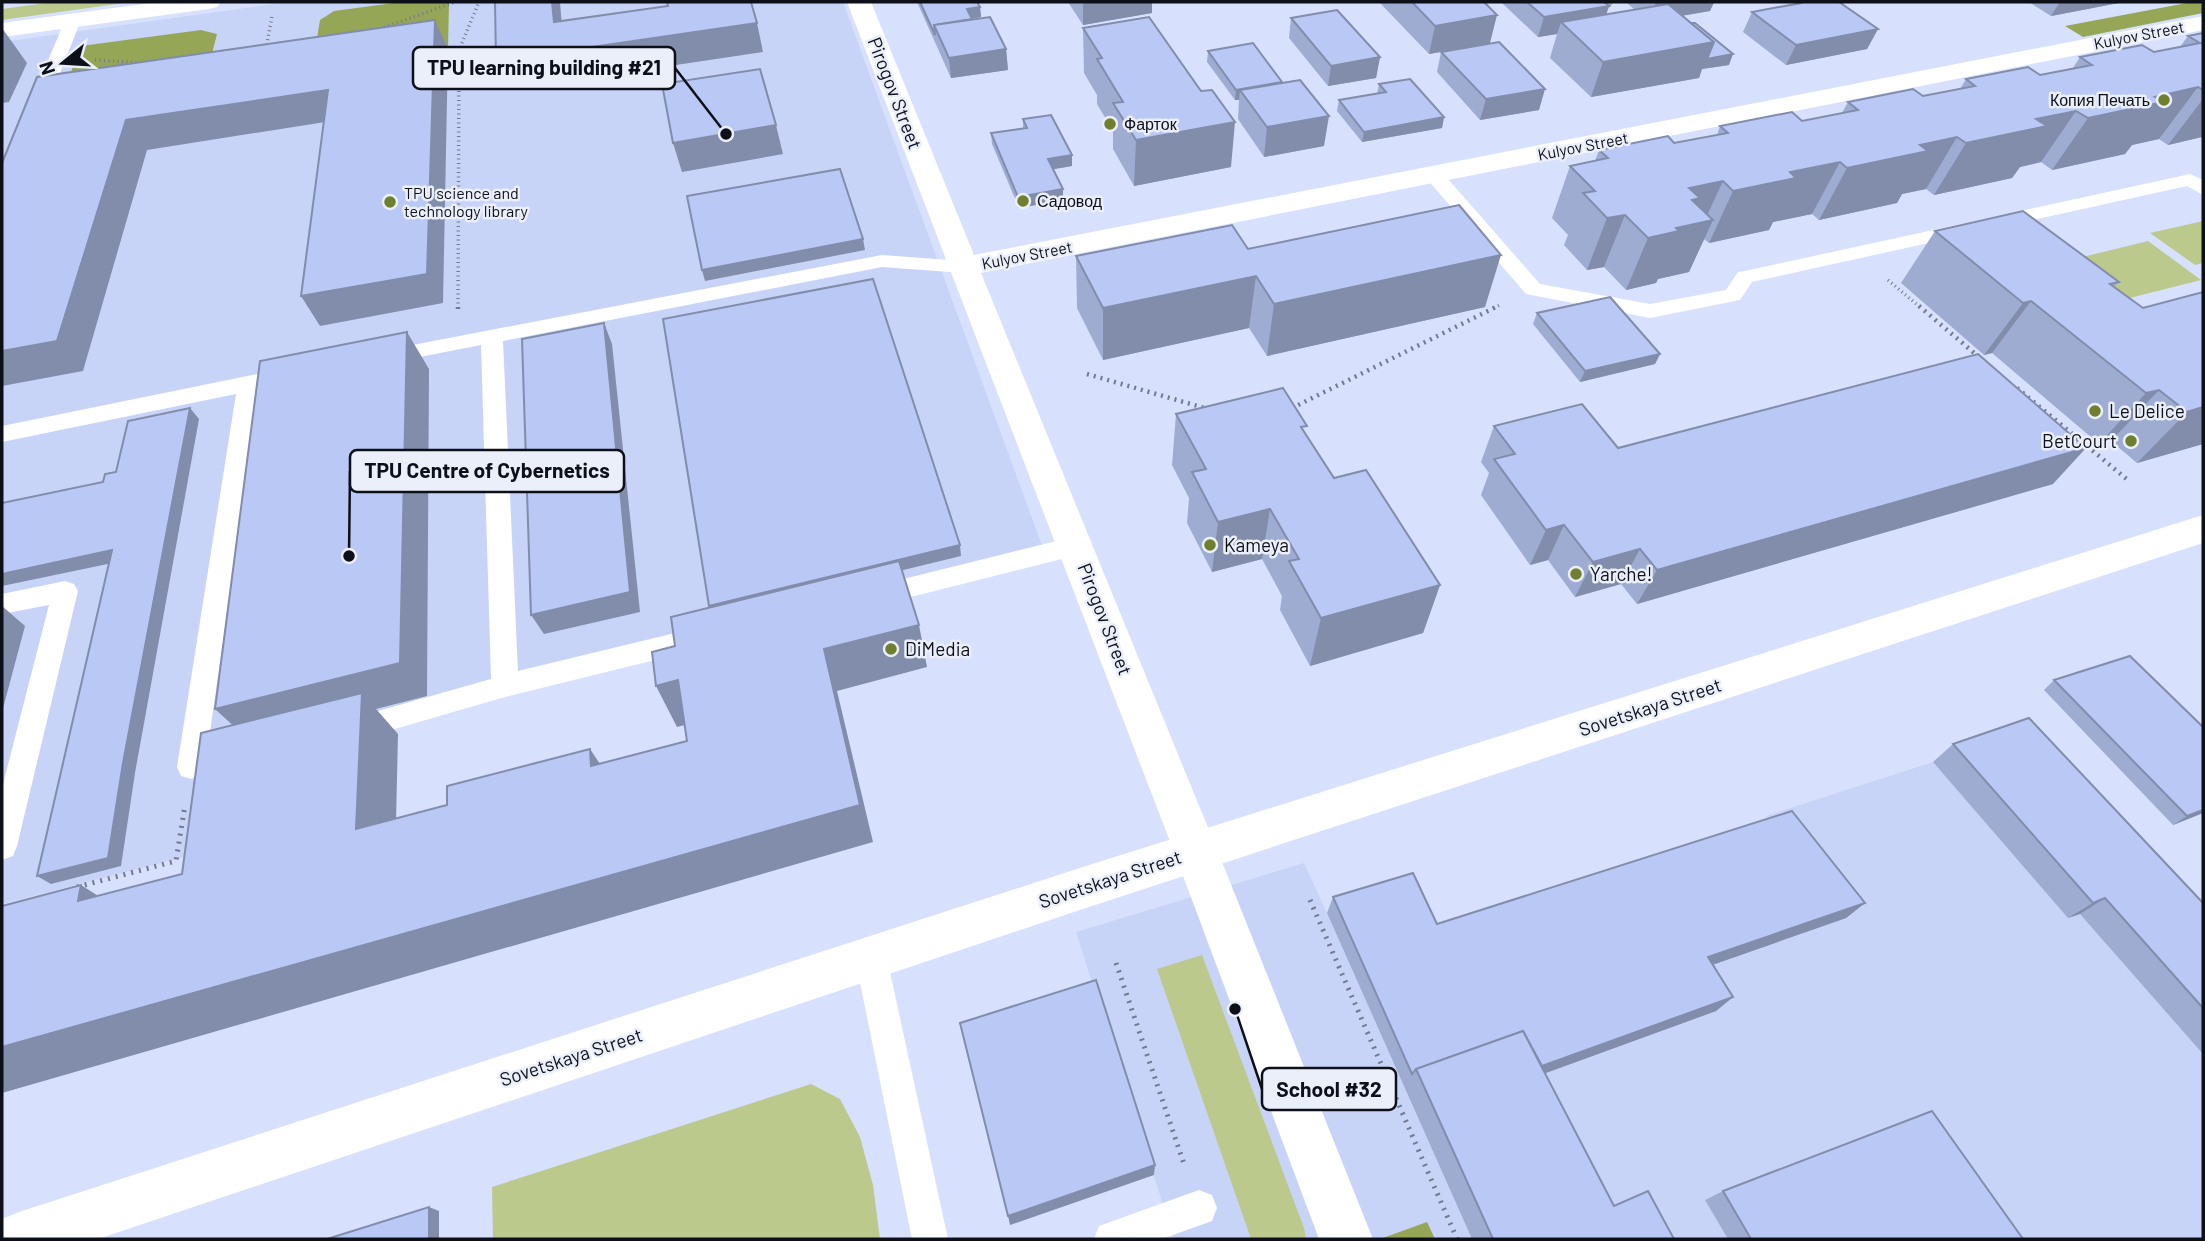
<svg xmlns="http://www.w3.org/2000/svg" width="2205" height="1241" font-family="Barlow,sans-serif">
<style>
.built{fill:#c8d4f7}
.green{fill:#bbc98d}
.forest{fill:#96a657}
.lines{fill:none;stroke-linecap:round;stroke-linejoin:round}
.path-far2{stroke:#747a8e;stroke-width:3.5;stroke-dasharray:1 3.5;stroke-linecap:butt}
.path-far1{stroke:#747a8e;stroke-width:4.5;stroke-dasharray:2 5;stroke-linecap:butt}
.path{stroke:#747a8e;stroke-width:5;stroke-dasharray:2 6;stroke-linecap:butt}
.service{fill:#fff;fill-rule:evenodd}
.pedestrian{fill:#fff;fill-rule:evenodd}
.minor{fill:#fff;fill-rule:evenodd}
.tertiary{fill:#fff;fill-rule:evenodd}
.wall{fill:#9facd2}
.shaded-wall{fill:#828cab}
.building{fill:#b9c8f4;stroke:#828cab;stroke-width:2}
.poi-dot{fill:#707f2d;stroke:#eaeffa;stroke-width:2.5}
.labels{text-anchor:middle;stroke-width:5;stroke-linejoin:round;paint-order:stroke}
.far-street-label{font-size:16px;fill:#0d1019;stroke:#eaeffa}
.far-poi-label{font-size:16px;fill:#0d1019;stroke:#eaeffa;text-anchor:start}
.street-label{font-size:19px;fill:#0d1019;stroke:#eaeffa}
.poi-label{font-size:19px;fill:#0d1019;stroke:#eaeffa;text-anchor:start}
.leader{fill:none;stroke:#0d1019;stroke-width:2.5}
.callout-dot{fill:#0d1019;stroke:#eaeffa;stroke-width:2.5}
.callout{fill:#eaeffa;stroke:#0d1019;stroke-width:2.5}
.callout-label{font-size:21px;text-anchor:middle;font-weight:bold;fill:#0d1019}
</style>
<rect width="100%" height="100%" fill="#d7e1fe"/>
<g class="built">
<path d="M288 2H843L1047 559 230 766 219 848 2 904V42Z"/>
<path d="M1933 762 2203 948V1239H1174L1076 932 1304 863 1327 913 1405 889 1428 939 1776 827 1766 816Z"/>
</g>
<g class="green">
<path d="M54 2H131L2 20V9Z"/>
<path d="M2203 221V263L2195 265 2150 233Z"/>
<path d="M2148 241 2201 280 2106 304 2054 264Z"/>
<path d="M1202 955 1304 1228 1306 1239H1251L1157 969Z"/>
<path d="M811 1084 840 1099 860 1137 873 1185 880 1239H493L492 1187Z"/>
</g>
<g class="forest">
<path d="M401 2H449L448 49 312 69 320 20 334 11Z"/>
<path d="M2192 2H2203V13L2083 37 2065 26Z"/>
<path d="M201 30 217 34 204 85 58 106 81 46Z"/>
<path d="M1427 1222 1435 1239H1380Z"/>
</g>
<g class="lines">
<g class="path-far2">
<path d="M380 29 455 2"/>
<path d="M266 49 272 16"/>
<path d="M95 60 142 63"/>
<path d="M1888 280 1921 308"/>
<path d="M458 308 459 50 479 2"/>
<path d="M1494 308 1500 305"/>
</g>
<g class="path-far1">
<path d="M1919 306 1980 358"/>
<path d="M458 309V306"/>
<path d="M1087 374 1208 409"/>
<path d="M2017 388 2129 481"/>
<path d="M1292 408 1498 306"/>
</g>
<g class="path">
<path d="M77 887 176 861 185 805"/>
<path d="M1310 900 1457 1239"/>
<path d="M1116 963 1184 1164"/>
</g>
<g class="service">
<path d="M73 15 81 20 47 106 38 111 32 110 29 106 65 20Z"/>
<path d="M1434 169 1441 171 1540 284 1650 304 1726 290 1738 272 1745 271 2190 174 2203 180V195L2187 186 1752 282 1740 300 1650 318 1526 294 1427 179 1425 175 1427 171Z"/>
<path d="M882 255 963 261 970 263 973 267 970 271 963 273 882 267 503 341 518 671 708 625 717 628 721 636 717 644 708 647 505 697 381 733 371 729 367 721 371 713 491 679 481 345 384 364 376 362 373 357 376 352Z"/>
<path d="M292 367 300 370 303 375 300 380 259 389 205 767 201 776 191 779 181 776 177 767 236 394 2 442V426Z"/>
<path d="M1077 536 1086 539 1090 546 1086 553 875 606 866 603 862 596 866 589 875 586Z"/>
<path d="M65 581 74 584 78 591 17 846 13 856 2 860V788L49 605 2 614V594Z"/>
<path d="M871 943 882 947 887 958 948 1239H912L855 958 860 947Z"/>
<path d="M1199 1190 1212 1195 1217 1208 1212 1221 1162 1239H1094L1099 1226Z"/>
</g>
<path class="pedestrian" d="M1196 832 1212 838 1218 852 1373 1239H1319L1174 852 1180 838Z"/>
<path class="minor" d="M847 2H871L974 255 2203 16V30L981 273 1218 852 1212 866 1196 872 1180 866 1174 852Z"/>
<g class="tertiary">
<path d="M158 2H221L217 7 209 9 2 37V23Z"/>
<path d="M2203 515V543L1089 907 98 1239H2V1219L19 1212 1089 865Z"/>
</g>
</g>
<g class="wall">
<path d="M917 2H977L980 7 981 17 971 19 1006 49 1008 70 951 78Z"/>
<path d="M1068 2H1152V13L1083 25Z"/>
<path d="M1379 2H1484L1490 43 1539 110 1480 120 1437 72 1441 52 1429 54Z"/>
<path d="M1501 2H1614L1608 9 1606 15 1635 10 1626 2H1714L1710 11 1682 16 1729 65 1702 69 1699 78 1591 97 1550 58 1557 34 1538 37Z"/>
<path d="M1795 2H1839L1878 29 1867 49 1786 65 1743 32 1752 12 1794 4Z"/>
<path d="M2029 2H2124L2051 16Z"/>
<path d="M1291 18 1380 57 1376 78 1328 86 1289 38Z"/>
<path d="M1083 28 1231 167 1134 186 1113 149V131L1097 104V95L1084 73Z"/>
<path d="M2203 33V135L2202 137 2168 145 2159 139 2132 145 2125 154 2052 170 2041 162 2020 167 2012 178 1934 195 1926 189 1902 194 1897 203 1819 220 1812 214 1773 222 1769 230 1709 243 1704 239 1689 272 1658 279 1656 283 1626 290 1604 267 1587 270 1564 245 1568 235 1552 218 1570 166 1595 161 1599 150 1674 143 1717 135 1720 126 1802 121 1842 113 1848 102 1923 96 1960 89 1966 79 2040 75 2073 68 2080 57 2154 52 2180 47 2188 36Z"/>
<path d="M1208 51 1282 82 1324 146 1264 157 1238 119 1239 100H1235L1207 62Z"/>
<path d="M1379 84 1444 117 1442 128 1362 142 1337 111 1339 100 1377 94Z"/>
<path d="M1023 119 1072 166 1053 169 1063 189V200L1019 208 992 144 991 133 1023 128Z"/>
<path d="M1935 231 2119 282 2114 287 2143 308 2203 292V444L2137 463 2111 441 2099 444 1992 353 1984 355 1901 283Z"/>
<path d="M1248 249 1485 307 1267 356 1249 328 1103 360 1077 308 1076 256Z"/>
<path d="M1537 313 1660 354 1655 364 1580 382 1533 324Z"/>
<path d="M1176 414 1305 433 1334 478 1440 585 1423 633 1310 666 1280 610 1282 596 1262 559 1212 572 1187 523 1189 498 1172 465Z"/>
<path d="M1494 426 1618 448 2053 484 1637 604 1621 584 1575 597 1548 560 1530 565 1481 495 1489 473 1481 462Z"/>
<path d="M2054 680 2203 727V813L2173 825 2044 690Z"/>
<path d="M1953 744 2203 903V1054L2080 914 2068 918 1933 762Z"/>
<path d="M1333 897 1437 924 1865 903 1846 918 1712 965 1733 997 1716 1011 1545 1073 1614 1206 1674 1239H1472L1327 913Z"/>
<path d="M1723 1191 2023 1239H1728L1705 1200Z"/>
</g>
<g class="shaded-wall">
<path d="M552 2H560L564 51 554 22Z"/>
<path d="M1083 2H1152V13L1083 25Z"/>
<path d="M1656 2H1714L1710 11 1649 21Z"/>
<path d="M2060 2H2124L2051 16Z"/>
<path d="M1609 6 1602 26 1561 22 1557 34 1538 37 1544 17Z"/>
<path d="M980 7 981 17 968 19 967 9Z"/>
<path d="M1497 15 1490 43 1429 54 1435 26Z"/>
<path d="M435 20 448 49 443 303 320 326 301 296Z"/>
<path d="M757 23 763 52 508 90 496 61Z"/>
<path d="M2 28 27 63 9 102 2 103Z"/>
<path d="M1878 29 1867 49 1786 65 1796 45Z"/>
<path d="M1714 42 1733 54 1729 65 1702 69 1699 78 1591 97 1603 62Z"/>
<path d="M1006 49 1008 70 951 78 949 58Z"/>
<path d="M1380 57 1376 78 1328 86 1331 66Z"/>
<path d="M1282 82 1281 92 1240 90 1239 100H1235L1236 90Z"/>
<path d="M2198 87 2159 139 2132 145 2125 154 2052 170 2088 118 2155 97Z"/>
<path d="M1545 89 1539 110 1480 120 1486 99Z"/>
<path d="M328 90 344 119 147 150 83 371 2 386V351L126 120Z"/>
<path d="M2203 99V135L2202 137 2168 145Z"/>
<path d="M2076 111 2041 162 2020 167 2012 178 1934 195 1966 143 2036 119Z"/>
<path d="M1329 116 1324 146 1264 157 1267 127Z"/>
<path d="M1444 117 1442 128 1362 142 1364 132Z"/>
<path d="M1235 122 1231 167 1134 186 1136 140Z"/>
<path d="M776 125 783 154 682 172 673 143Z"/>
<path d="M1957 137 1926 189 1902 194 1897 203 1819 220 1847 168 1920 145Z"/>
<path d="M1072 155V166L1049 170 1048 159Z"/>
<path d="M1840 162 1812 214 1773 222 1769 230 1709 243 1733 191 1790 172Z"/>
<path d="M1723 181 1704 222 1713 220 1689 272 1658 279 1656 283 1626 290 1648 238 1689 188Z"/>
<path d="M1063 189V200L1019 208 1018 197Z"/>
<path d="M1625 215 1604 267 1587 270 1607 218Z"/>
<path d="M863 239 865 250 705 281 702 270Z"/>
<path d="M1501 255 1485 307 1267 356 1274 304Z"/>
<path d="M1256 276 1249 328 1103 360V308Z"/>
<path d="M2031 301 1992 353 1984 355 2023 303Z"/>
<path d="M604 323 612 344 640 612 544 634 531 615Z"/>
<path d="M407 332 429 369 427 696 376 709 398 734 395 866 250 741 215 709Z"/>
<path d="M1660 354 1655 364 1580 382 1585 371Z"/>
<path d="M2159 390 2111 441 2099 444 2146 393Z"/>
<path d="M2203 407V444L2137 463 2187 412Z"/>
<path d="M190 408 199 419 135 773 121 866 51 884 37 876 123 763Z"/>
<path d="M2086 448 2053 484 1637 604 1657 570Z"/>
<path d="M1270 509 1262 559 1212 572 1218 522Z"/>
<path d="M1564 525 1548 560 1530 565 1546 530Z"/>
<path d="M960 545 961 556 714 616 709 606Z"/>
<path d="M1640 549 1621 584 1575 597 1593 562Z"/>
<path d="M112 550 122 561 2 586V574Z"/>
<path d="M1440 585 1423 633 1310 666 1321 618Z"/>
<path d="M2 606 25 626 2 712Z"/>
<path d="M919 625 927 667 837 691 873 842 2 1093V1047L860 805 824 649Z"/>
<path d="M678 680 699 721 677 727 656 686Z"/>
<path d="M590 749 616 788 591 766Z"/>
<path d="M2203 810V813L2173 825 2187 816Z"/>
<path d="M81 885 136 920 78 901Z"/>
<path d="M2105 898 2080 914 2068 918 2093 903Z"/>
<path d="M1865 903 1846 918 1692 972 1708 957Z"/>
<path d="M1733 997 1716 1011 1524 1081 1536 1069Z"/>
<path d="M1155 1165 1154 1175 1010 1225 1008 1216Z"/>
<path d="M429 1207 439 1211V1239H429Z"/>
</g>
<g class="building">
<path d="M495 2H552L554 22 668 6 667 2H751L757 23 496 61Z"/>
<path d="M920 2H977L980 7 967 9 972 19 934 25 935 35Z"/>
<path d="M1412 2H1484L1497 15 1435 26Z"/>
<path d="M1527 2H1604L1609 6 1544 17Z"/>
<path d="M1800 2H1839L1878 29 1796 45 1752 12 1801 3Z"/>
<path d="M1668 4 1714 42 1603 62 1561 22Z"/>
<path d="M1337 10 1380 57 1331 66 1291 18Z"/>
<path d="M990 17 1006 49 949 58 934 25Z"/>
<path d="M1149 17 1201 91 1212 90 1235 122 1136 140 1113 103 1123 102 1097 59 1102 58 1083 28Z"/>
<path d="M435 20 427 274 301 296 328 90 126 120 57 341 2 351V163L37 77Z"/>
<path d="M1691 23H1695L1733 54 1707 59 1714 42Z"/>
<path d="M2203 33V90L2198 87 2155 97 2164 102 2088 118 2076 111 2036 119 2047 126 1966 143 1957 137 1920 145 1928 151 1847 168 1840 162 1790 172 1796 178 1733 191 1723 181 1689 188 1700 198 1692 200 1713 220 1676 228 1679 231 1648 238 1625 215 1607 218 1583 193 1595 191 1570 166 1608 158 1599 150 1668 136 1674 143 1728 133 1720 126 1792 112 1802 121 1858 110 1848 102 1913 89 1923 96 1975 86 1966 79 2028 67 2040 75 2092 65 2080 57 2142 45 2154 52 2200 43 2188 36Z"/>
<path d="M1499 42 1545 89 1486 99 1441 52Z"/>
<path d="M1253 43 1282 82 1236 90 1208 51Z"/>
<path d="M760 69 776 125 673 143 662 84Z"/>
<path d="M1410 79 1444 117 1364 132 1339 100 1386 92 1379 84Z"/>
<path d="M1300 80 1329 116 1267 127 1240 90Z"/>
<path d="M1051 115 1072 155 1048 159 1063 189 1018 197 991 133 1027 128 1023 119Z"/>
<path d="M840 169 863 239 702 270 687 196Z"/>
<path d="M1459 205 1501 255 1274 304 1256 276 1103 308 1076 256 1232 225 1248 249Z"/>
<path d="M2023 211 2119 282 2110 284 2143 308 2203 292V407L2187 412 2159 390 2146 393 2031 301 2023 303 1935 231Z"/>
<path d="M873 279 960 545 709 606 663 319Z"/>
<path d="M1610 297 1660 354 1585 371 1537 313Z"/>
<path d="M604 323 630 592 531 615 522 339Z"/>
<path d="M407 332 400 663 215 709 260 361Z"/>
<path d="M1978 354 2086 448 1657 570 1640 549 1593 562 1564 525 1546 530 1494 459 1515 454 1494 426 1582 404 1618 448Z"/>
<path d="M1283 388 1307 426 1301 427 1334 478 1366 470 1440 585 1321 618 1289 561 1299 559 1270 509 1218 522 1192 472 1206 469 1176 414Z"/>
<path d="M190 408 123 763 108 858 37 876 112 550 2 574V503L103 482 105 474 116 472 128 421Z"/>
<path d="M899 561 919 625 824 649 860 805 2 1047V906L81 885 78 901 182 874 201 733 362 693 356 829 447 805V786L590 749 591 766 687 741 678 680 656 686 652 652 675 646 671 617Z"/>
<path d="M2130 656 2203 727V810L2187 816 2054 680Z"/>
<path d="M2029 718 2203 903V1008L2105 898 2093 903 1953 744Z"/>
<path d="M1792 811 1865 903 1708 957 1733 997 1542 1066 1523 1031 1416 1069 1412 1074 1333 897 1413 873 1437 924Z"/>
<path d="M1096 980 1155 1165 1008 1216 960 1023Z"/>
<path d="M1523 1031 1614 1206 1648 1191 1674 1239H1493L1416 1069Z"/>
<path d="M1932 1111 2023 1239H1751L1723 1191Z"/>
<path d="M429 1207V1239H327Z"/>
</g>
<g class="poi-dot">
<circle cx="2164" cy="100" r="7"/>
<circle cx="1110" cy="124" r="7"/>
<circle cx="1023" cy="201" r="7"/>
<circle cx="390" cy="202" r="7"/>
<circle cx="2095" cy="411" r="7"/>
<circle cx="2131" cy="441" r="7"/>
<circle cx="1210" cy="545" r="7"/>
<circle cx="1576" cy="574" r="7"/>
<circle cx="891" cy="649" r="7"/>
</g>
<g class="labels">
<g class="far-street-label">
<text transform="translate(2139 35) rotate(-11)" y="6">Kulyov Street</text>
<text transform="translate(1583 146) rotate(-11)" y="6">Kulyov Street</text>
<text transform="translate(1027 255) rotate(-11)" y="6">Kulyov Street</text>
</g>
<g class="far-poi-label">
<text x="2150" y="106" text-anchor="end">Копия Печать</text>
<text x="1124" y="130">Фарток</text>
<text x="404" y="199">TPU science and<tspan x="404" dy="18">technology library</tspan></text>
<text x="1037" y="207">Садовод</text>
</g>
<g class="street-label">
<text transform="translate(895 93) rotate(69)" y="7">Pirogov Street</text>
<text transform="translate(1105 619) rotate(69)" y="7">Pirogov Street</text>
<text transform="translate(1650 707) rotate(-18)" y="7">Sovetskaya Street</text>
<text transform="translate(1110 879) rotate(-18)" y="7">Sovetskaya Street</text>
<text transform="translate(571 1057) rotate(-18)" y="7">Sovetskaya Street</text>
</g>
<g class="poi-label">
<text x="2109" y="418">Le Delice</text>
<text x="2117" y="448" text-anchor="end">BetCourt</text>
<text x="1224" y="552">Kameya</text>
<text x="1590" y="581">Yarche!</text>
<text x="905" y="656">DiMedia</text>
</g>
</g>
<path class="leader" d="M726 134L675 68M349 556L350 471M1235 1009L1262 1089"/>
<g class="callout-dot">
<circle cx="726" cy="134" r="7"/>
<circle cx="349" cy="556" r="7"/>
<circle cx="1235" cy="1009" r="7"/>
</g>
<g class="callout">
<rect x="413" y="47" width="262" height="42" rx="7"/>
<rect x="350" y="450" width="274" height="42" rx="7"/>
<rect x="1262" y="1068" width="134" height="42" rx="7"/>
</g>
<g class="callout-label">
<text x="544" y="75">TPU learning building #21</text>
<text x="487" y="478">TPU Centre of Cybernetics</text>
<text x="1329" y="1097">School #32</text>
</g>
<rect width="2205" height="1241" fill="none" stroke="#0d1019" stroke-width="7"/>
<g transform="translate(63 63) rotate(252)" stroke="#eaeffa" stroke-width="5" paint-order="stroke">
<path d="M0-5L12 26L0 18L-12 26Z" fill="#0d1019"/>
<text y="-10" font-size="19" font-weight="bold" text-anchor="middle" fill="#0d1019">N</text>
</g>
</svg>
